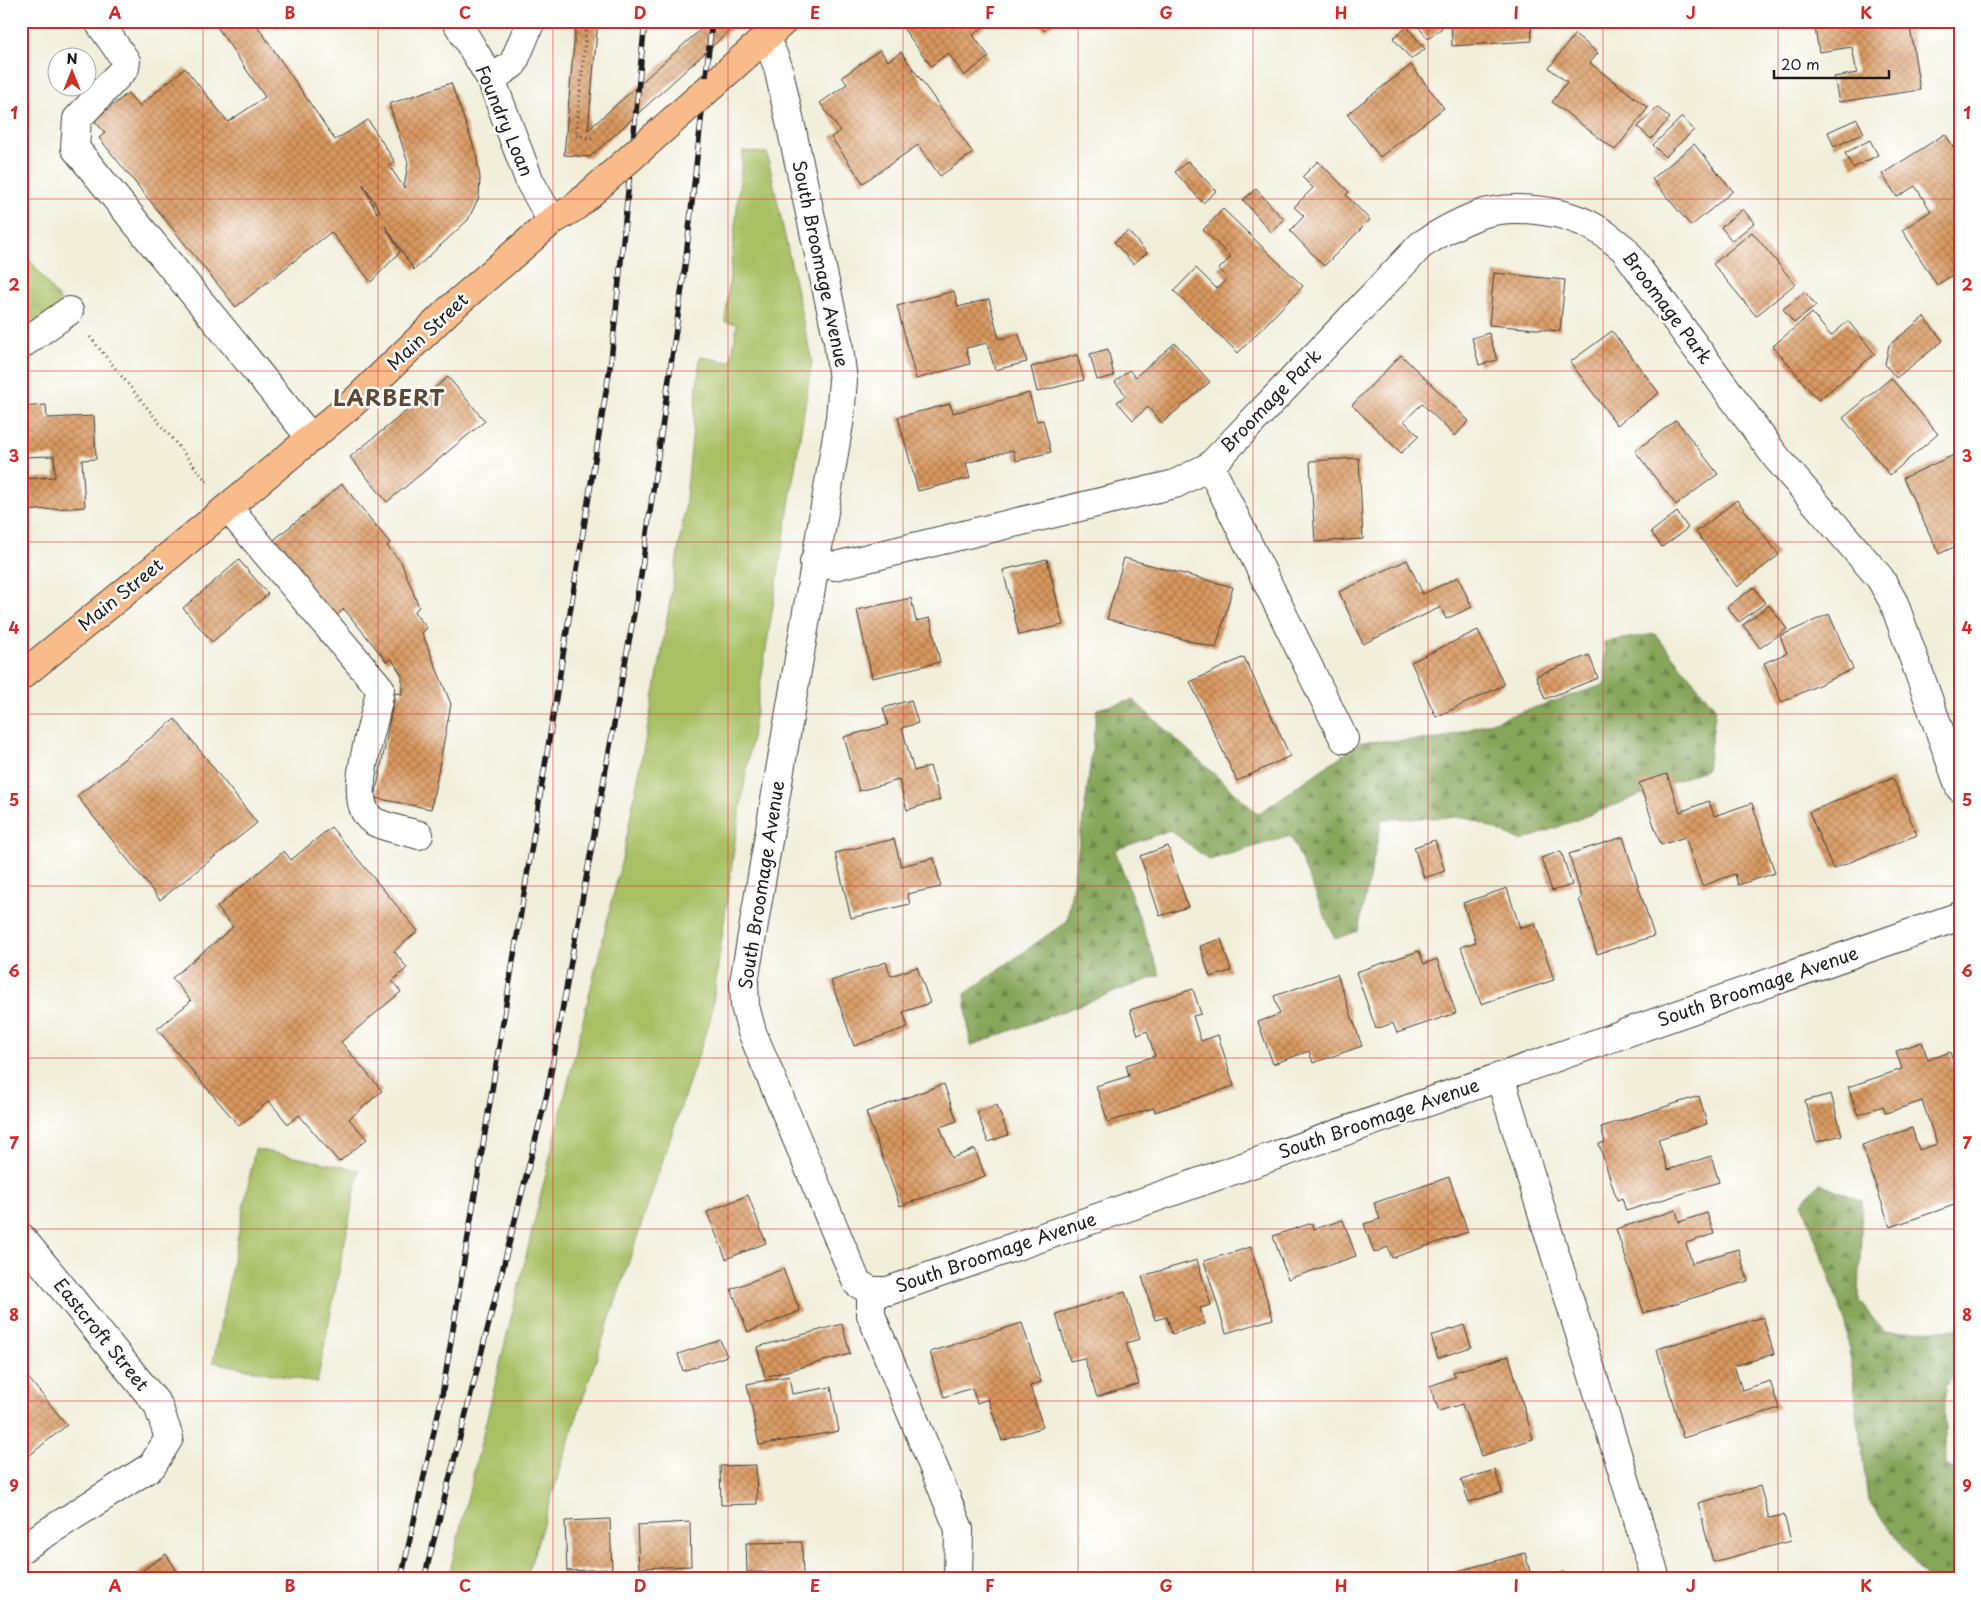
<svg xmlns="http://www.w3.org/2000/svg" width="1981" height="1600" font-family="'Playpen Sans',sans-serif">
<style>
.grass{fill:#a8bf64;stroke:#626e40}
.forest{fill:url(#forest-firs);stroke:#51613b}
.park{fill:url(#park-tufts);stroke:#626e40}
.building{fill:url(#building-cross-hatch);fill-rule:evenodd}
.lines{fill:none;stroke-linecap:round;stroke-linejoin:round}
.minor-casing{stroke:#3c3c38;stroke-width:30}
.major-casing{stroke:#3c3c38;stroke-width:30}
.path{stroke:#3c3c38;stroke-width:3;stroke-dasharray:1 4;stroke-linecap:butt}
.minor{stroke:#fff;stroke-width:28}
.major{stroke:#fabb8b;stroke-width:28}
.rail-casing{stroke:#1c1c1c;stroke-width:5.5}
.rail{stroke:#fff;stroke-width:4;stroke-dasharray:11;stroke-linecap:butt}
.major-bridge-casing{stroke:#3c3c38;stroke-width:30;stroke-linecap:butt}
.major-bridge{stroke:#fabb8b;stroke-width:28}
.grid{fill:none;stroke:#d62828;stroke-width:1;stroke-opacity:0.55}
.labels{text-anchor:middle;stroke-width:5;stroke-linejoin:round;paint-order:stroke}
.street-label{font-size:18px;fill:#1c1c1c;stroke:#fff}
.district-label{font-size:22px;font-weight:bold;letter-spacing:1px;fill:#5e4733;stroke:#fff}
.neatline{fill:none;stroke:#d62828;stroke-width:2}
.grid-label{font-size:16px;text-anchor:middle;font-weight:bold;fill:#d62828}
</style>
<defs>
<pattern id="forest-firs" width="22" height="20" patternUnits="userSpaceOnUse" patternTransform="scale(1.25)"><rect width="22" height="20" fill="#86a65a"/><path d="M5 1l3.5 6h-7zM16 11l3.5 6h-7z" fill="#6d864a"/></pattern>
<pattern id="park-tufts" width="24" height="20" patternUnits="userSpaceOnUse" patternTransform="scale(1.25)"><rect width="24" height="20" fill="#a8bf64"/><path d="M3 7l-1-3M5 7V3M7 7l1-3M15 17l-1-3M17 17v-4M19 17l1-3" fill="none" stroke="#90a456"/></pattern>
<pattern id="building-cross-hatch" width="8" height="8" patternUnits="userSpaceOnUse" patternTransform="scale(1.25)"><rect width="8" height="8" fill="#d9985e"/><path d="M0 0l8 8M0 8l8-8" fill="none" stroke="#af7b4d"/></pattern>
</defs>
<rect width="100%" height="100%" fill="#fff"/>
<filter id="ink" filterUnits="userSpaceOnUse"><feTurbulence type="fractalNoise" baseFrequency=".02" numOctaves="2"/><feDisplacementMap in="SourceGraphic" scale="10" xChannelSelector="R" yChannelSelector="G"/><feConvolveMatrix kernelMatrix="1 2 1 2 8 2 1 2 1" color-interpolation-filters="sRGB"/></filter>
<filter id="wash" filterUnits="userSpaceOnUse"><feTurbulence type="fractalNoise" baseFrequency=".0096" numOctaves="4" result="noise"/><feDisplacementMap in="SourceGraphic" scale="20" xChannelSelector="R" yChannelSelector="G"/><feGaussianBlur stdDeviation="1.12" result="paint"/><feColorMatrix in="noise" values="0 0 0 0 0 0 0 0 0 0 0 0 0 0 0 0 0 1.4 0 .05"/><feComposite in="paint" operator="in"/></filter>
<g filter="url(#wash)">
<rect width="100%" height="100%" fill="#f1eeda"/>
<g class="grass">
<path d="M743 151 767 153 812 362 734 849 711 1017 573 1428 526 1579H448L624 851 659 668 685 509 700 357 731 362 737 324 725 322Z"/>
<path d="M255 1149 359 1170 317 1383 213 1362Z"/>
</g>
<g class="forest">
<path d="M1655 634 1716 709 1707 769 1522 841 1466 817 1382 819 1358 931 1335 939 1291 836 1209 860 1170 830 1115 850 1160 975 970 1046 965 994 1067 921 1086 799 1097 709 1133 700 1258 814 1361 742 1440 739 1606 684 1604 642Z"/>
<path d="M1820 1183 1862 1201 1859 1301 1884 1332 1957 1329 1960 1325V1369L1945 1385V1466L1960 1472V1579H1926L1868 1500 1846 1324 1802 1202Z"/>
</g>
<path class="park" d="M21 248 65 307 21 339Z"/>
<g id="blocks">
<g class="building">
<path d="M213 21H254L335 140 368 120 395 162 389 165 404 188 408 163 389 104 451 83 476 153 480 178 479 197 468 220 414 270 385 226 400 252 371 282 331 232 236 307 99 138 105 133 94 120 128 93 139 106 185 68 228 122 265 97ZM363 184 380 211 377 213Z"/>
<path d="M576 21H598L588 130 710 21H740L590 157 564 155Z"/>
<path d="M898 21H983L986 25 973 35 989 57 964 76 948 53 931 66Z"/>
<path d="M1036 21H1057L1044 31Z"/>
<path d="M1414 21H1437L1442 28 1428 39Z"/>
<path d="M1451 21H1531L1532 41 1452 46Z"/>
<path d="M1824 21H1909L1920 90 1839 102 1834 77 1857 73 1854 58 1852 47 1819 52 1814 23Z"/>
<path d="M1407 27 1425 49 1411 59 1393 38Z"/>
<path d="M1575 34 1598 53 1590 63 1648 108 1615 150 1552 102 1567 82 1549 68Z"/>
<path d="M880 50 888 61 901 52 973 153 940 176 918 145 863 183 831 137 840 131 820 103 847 84 842 77Z"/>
<path d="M1411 65 1444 108 1380 157 1347 114Z"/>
<path d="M1657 107 1670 118 1651 139 1638 127Z"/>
<path d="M1682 117 1694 130 1665 157 1653 145Z"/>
<path d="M1857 119 1864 133 1834 147 1828 132Z"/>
<path d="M1945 134 1960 157V270L1937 285 1902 230 1931 211 1915 186 1897 197 1882 174Z"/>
<path d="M1870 140 1878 155 1853 168 1845 153Z"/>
<path d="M1694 144 1733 191 1691 226 1652 179Z"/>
<path d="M1188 161 1216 191 1203 203 1175 172Z"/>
<path d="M1318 161 1349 192 1346 195 1370 220 1324 266 1290 231 1304 216 1294 207 1313 188 1302 177Z"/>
<path d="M1256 189 1284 220 1271 232 1243 200Z"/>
<path d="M1223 209 1303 286 1238 353 1174 291 1196 268 1217 289 1227 278 1219 269 1231 257 1203 230Z"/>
<path d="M1743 209 1754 223 1732 241 1721 227Z"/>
<path d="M1128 231 1147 253 1133 264 1114 242Z"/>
<path d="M1752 232 1795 284 1756 316 1713 264Z"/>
<path d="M1494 273 1565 280 1560 331 1489 325Z"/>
<path d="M954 291 958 307 989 299 999 339 1019 334 1027 362 995 370 987 343 966 348 970 364 916 379 897 306Z"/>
<path d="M1805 292 1816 306 1794 323 1783 309Z"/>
<path d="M1812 313 1831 336 1848 321 1875 354 1818 400 1773 346Z"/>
<path d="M1924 317 1943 341 1896 378 1885 364 1889 345Z"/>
<path d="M1612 331 1659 393 1617 425 1570 362Z"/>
<path d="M1489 333 1497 360 1479 365 1472 338Z"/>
<path d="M1175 343 1210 382 1162 423 1148 407 1133 420 1117 402 1126 395 1115 382 1129 370 1135 377Z"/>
<path d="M1108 349 1114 376 1097 380 1090 354Z"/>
<path d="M1077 355 1084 380 1037 392 1031 367Z"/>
<path d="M1401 355 1469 421 1455 436 1422 404 1404 421 1419 436 1401 453 1352 405Z"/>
<path d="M448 377 485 421 387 502 350 457Z"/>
<path d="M1891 378 1938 434 1890 475 1843 418Z"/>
<path d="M1029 393 1037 421 1043 420 1051 452 1016 461 1013 450 966 463 970 478 918 491 898 417 950 404 953 413Z"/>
<path d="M46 405 47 418 94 416 96 459 82 460 85 507 21 511V479L55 477 54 456 21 457V407Z"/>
<path d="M1676 420 1718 474 1676 505 1635 451Z"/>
<path d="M1954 455 1960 467V544L1939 554 1903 478Z"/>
<path d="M1359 458 1363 539 1315 542 1310 461Z"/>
<path d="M342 484 390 543 387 546 401 562 419 607 414 612 427 628 422 633 451 704 431 809 375 798 395 693 402 694V676L391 658 387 662 344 609 333 619 270 543Z"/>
<path d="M1737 500 1779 555 1737 587 1696 532Z"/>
<path d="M1677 512 1688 528 1662 547 1651 532Z"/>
<path d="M1124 558 1233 587 1216 648 1107 619Z"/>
<path d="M1047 559 1063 625 1019 635 1003 570Z"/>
<path d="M239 560 268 594 212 642 183 608Z"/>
<path d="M1407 560 1423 594 1458 577 1472 607 1446 619 1441 607 1363 644 1339 592Z"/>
<path d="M1754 587 1765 603 1739 622 1727 607Z"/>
<path d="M911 598 916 621 930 618 940 662 872 678 857 610Z"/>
<path d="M1769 605 1787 629 1760 648 1743 625Z"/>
<path d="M1829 614 1853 669 1782 702 1764 663 1787 653 1780 636Z"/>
<path d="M1478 630 1504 685 1436 717 1411 662Z"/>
<path d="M1589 655 1598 678 1545 699 1536 676Z"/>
<path d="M1244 657 1290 756 1237 781 1190 682Z"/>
<path d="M911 700 918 723 902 728 914 771 930 766 940 800 907 810 899 780 859 791 844 737 888 725 883 708Z"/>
<path d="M175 719 257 823 160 900 77 796Z"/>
<path d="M1667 774 1680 812 1709 801 1714 816 1752 803 1775 873 1738 885 1735 874 1702 886 1685 837 1661 845 1639 783Z"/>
<path d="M1893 778 1917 835 1833 869 1809 812Z"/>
<path d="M331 827 418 931 394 951 407 968 392 981 401 992 341 1042 382 1091 349 1119 367 1139 339 1162 299 1115 288 1124 269 1101 239 1126 157 1029 191 1001 172 978 233 927 217 907 284 851 291 860Z"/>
<path d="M1623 837 1654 936 1597 954 1579 899 1582 898 1569 854Z"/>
<path d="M894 839 901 866 934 858 941 887 907 894 910 904 851 918 835 853Z"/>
<path d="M1435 840 1445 871 1424 878 1414 847Z"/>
<path d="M1168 846 1188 907 1160 916 1140 856Z"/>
<path d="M1561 851 1572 885 1552 891 1541 858Z"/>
<path d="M1507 888 1520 928 1535 923 1554 980 1481 1004 1461 947 1476 942 1463 903Z"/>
<path d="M1221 939 1231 971 1210 977 1200 946Z"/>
<path d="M1419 951 1424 964 1437 959 1456 1013 1397 1033 1393 1023 1376 1029 1356 972Z"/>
<path d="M886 962 891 976 917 967 930 1003 903 1012 908 1027 854 1046 831 981Z"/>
<path d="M1337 974 1362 1046 1313 1063 1309 1051 1273 1064 1258 1022 1280 1014 1274 996Z"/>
<path d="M1193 989 1201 1014 1193 1016 1201 1041 1218 1035 1234 1086 1155 1112 1154 1108 1108 1122 1096 1086 1129 1076 1126 1065 1155 1056 1147 1031 1138 1035 1130 1010Z"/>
<path d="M1922 1042 1928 1060 1950 1052 1960 1082V1203L1890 1227 1862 1145 1912 1128 1919 1150 1937 1144 1922 1101 1886 1113 1883 1106 1858 1115 1848 1087 1902 1069 1896 1051Z"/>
<path d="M944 1084 957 1121 940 1127 952 1158 975 1149 985 1176 900 1206 866 1112Z"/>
<path d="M1831 1094 1842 1135 1816 1142 1805 1101Z"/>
<path d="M1699 1096 1707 1124 1658 1139 1668 1170 1711 1156 1719 1182 1626 1211 1622 1198 1617 1200 1599 1144 1605 1142 1601 1127Z"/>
<path d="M997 1105 1008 1135 988 1142 977 1112Z"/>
<path d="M1449 1177 1468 1232 1392 1258 1388 1247 1374 1253 1364 1224 1380 1219 1374 1203Z"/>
<path d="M748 1195 766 1243 726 1259 707 1212Z"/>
<path d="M1676 1210 1679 1222 1707 1213 1714 1234 1686 1243 1692 1263 1738 1249 1748 1281 1644 1313 1616 1229Z"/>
<path d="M1343 1220 1356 1256 1288 1279 1273 1236 1312 1223 1314 1229Z"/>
<path d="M1251 1247 1273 1319 1226 1333 1204 1261Z"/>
<path d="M1197 1260 1211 1305 1200 1308 1205 1324 1172 1334 1167 1317 1155 1320 1142 1276Z"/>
<path d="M783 1269 800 1311 748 1332 731 1289Z"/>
<path d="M1125 1292 1140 1339 1126 1343 1139 1384 1097 1397 1084 1358 1070 1361 1056 1314Z"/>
<path d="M1763 1317 1774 1354 1734 1366 1742 1390 1770 1381 1779 1408 1683 1438 1657 1349Z"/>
<path d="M1022 1323 1041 1382 1030 1386 1043 1427 1002 1441 988 1399 977 1403 972 1388 944 1397 930 1352Z"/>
<path d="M842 1324 850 1354 765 1377 757 1347Z"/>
<path d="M1464 1325 1471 1347 1438 1358 1431 1336Z"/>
<path d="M720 1340 727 1356 683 1371 678 1354Z"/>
<path d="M1509 1356 1533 1439 1481 1456 1462 1404 1439 1411 1430 1386 1455 1377 1453 1372Z"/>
<path d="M21 1369 67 1425 25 1459 21 1454Z"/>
<path d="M789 1376 792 1394 831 1387 839 1431 759 1445 747 1384Z"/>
<path d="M756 1465 757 1504 721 1505 720 1466Z"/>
<path d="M1495 1470 1502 1492 1469 1502 1461 1480Z"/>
<path d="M1760 1486 1769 1518 1784 1515 1791 1541 1713 1562 1698 1503Z"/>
<path d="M610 1519 612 1569 567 1571 565 1521Z"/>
<path d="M690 1522 691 1566 639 1568 637 1525Z"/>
<path d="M802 1542 803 1579H766V1572H747L746 1543Z"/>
<path d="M1525 1553 1532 1579H1456L1454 1572Z"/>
<path d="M166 1554 182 1579H130Z"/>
<path d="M1564 1572 1566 1579H1539V1578Z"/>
</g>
</g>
</g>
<g filter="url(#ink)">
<use href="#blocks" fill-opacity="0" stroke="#3c3c38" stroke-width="1"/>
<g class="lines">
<defs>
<g id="minor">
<path d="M98 21 126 61 125 68 77 119 75 148 311 438"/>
<path d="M456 21 491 79 530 182 552 221"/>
<path d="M766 37 778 67 838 341 843 380 840 418 744 982 745 1006 752 1032 857 1283 871 1291H888L1960 916"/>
<path d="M491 79 513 64 531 21"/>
<path d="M21 345 69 311"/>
<path d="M1210 466 1344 739"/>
<path d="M228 508 380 688C378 719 341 804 375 822 387 828 405 831 419 835"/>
<path d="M814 562 835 566 1175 484 1210 466 1421 245C1439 233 1458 223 1478 215 1512 203 1566 210 1597 229 1606 234 1615 242 1624 249L1776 457 1880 578 1894 603 1960 788"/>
<path d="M1500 1077 1656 1579"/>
<path d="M21 1237 158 1405 169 1438 152 1466 21 1549"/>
<path d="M871 1291V1315L959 1529 958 1579"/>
</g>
<g id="major">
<path d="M706 91 784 21"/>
<path d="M21 676 151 571 353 403 450 309 552 221 575 207"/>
</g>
</defs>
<use href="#minor" class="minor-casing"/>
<use href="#major" class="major-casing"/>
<g class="path">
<path d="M587 21 576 135 594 139"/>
<path d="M90 337 207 482"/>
</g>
<use href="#minor" class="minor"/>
<use href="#major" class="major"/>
<defs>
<g id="rail">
<path d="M401 1579 442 1396 611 361 645 21"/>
<path d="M424 1579 547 1094 641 575 685 266 712 21"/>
</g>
</defs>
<use href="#rail" class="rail-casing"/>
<use href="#rail" class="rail"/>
<defs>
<path id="major-bridge" d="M575 207 706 91"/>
</defs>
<use href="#major-bridge" class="major-bridge-casing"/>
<use href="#major-bridge" class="major-bridge"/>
</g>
</g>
<path class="grid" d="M203 21V1579M378 21V1579M553 21V1579M728 21V1579M903 21V1579M1078 21V1579M1253 21V1579M1428 21V1579M1603 21V1579M1778 21V1579M21 199H1960M21 371H1960M21 542H1960M21 714H1960M21 886H1960M21 1058H1960M21 1229H1960M21 1401H1960"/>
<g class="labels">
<g class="street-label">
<text transform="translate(504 121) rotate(67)" y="6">Foundry Loan</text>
<text transform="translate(820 264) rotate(78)" y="6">South Broomage Avenue</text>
<text transform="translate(1667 308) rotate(53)" y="6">Broomage Park</text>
<text transform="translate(428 332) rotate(-43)" y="6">Main Street</text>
<text transform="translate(1271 401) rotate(-46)" y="6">Broomage Park</text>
<text transform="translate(121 595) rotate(-39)" y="6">Main Street</text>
<text transform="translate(762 885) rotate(-81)" y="6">South Broomage Avenue</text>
<text transform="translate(1758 987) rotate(-19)" y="6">South Broomage Avenue</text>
<text transform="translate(1379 1119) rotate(-19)" y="6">South Broomage Avenue</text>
<text transform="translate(996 1253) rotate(-19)" y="6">South Broomage Avenue</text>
<text transform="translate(101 1335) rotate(51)" y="6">Eastcroft Street</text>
</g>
<g class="district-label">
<text x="389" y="406">LARBERT</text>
</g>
</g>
<rect width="1981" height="1600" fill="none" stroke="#fff" stroke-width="55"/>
<g transform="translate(72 72)"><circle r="24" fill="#ffffff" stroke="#a4a4a4"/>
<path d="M0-4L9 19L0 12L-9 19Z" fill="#c8321e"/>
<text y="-8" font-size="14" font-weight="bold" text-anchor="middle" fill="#1c1c1c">N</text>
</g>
<path d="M1774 70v8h115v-8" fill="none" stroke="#1c1c1c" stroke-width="2.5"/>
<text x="1781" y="70" font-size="15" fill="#1c1c1c" stroke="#ffffff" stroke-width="4" paint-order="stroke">20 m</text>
<rect x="28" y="28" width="1926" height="1544" class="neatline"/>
<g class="grid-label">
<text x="115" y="19">A</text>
<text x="290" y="19">B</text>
<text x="465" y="19">C</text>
<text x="640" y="19">D</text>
<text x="815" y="19">E</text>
<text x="990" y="19">F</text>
<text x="1166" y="19">G</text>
<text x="1341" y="19">H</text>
<text x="1516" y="19">I</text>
<text x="1691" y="19">J</text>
<text x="1866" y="19">K</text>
<text x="14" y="119">1</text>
<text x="1967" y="119">1</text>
<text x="14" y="291">2</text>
<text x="1967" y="291">2</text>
<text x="14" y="462">3</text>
<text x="1967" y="462">3</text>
<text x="14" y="634">4</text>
<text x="1967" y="634">4</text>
<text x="14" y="806">5</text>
<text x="1967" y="806">5</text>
<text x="14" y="977">6</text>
<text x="1967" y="977">6</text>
<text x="14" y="1149">7</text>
<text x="1967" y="1149">7</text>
<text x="14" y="1321">8</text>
<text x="1967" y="1321">8</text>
<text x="14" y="1492">9</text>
<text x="1967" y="1492">9</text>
<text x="115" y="1592">A</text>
<text x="290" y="1592">B</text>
<text x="465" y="1592">C</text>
<text x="640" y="1592">D</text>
<text x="815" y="1592">E</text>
<text x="990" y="1592">F</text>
<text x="1166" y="1592">G</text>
<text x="1341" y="1592">H</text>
<text x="1516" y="1592">I</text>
<text x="1691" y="1592">J</text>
<text x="1866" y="1592">K</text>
</g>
</svg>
